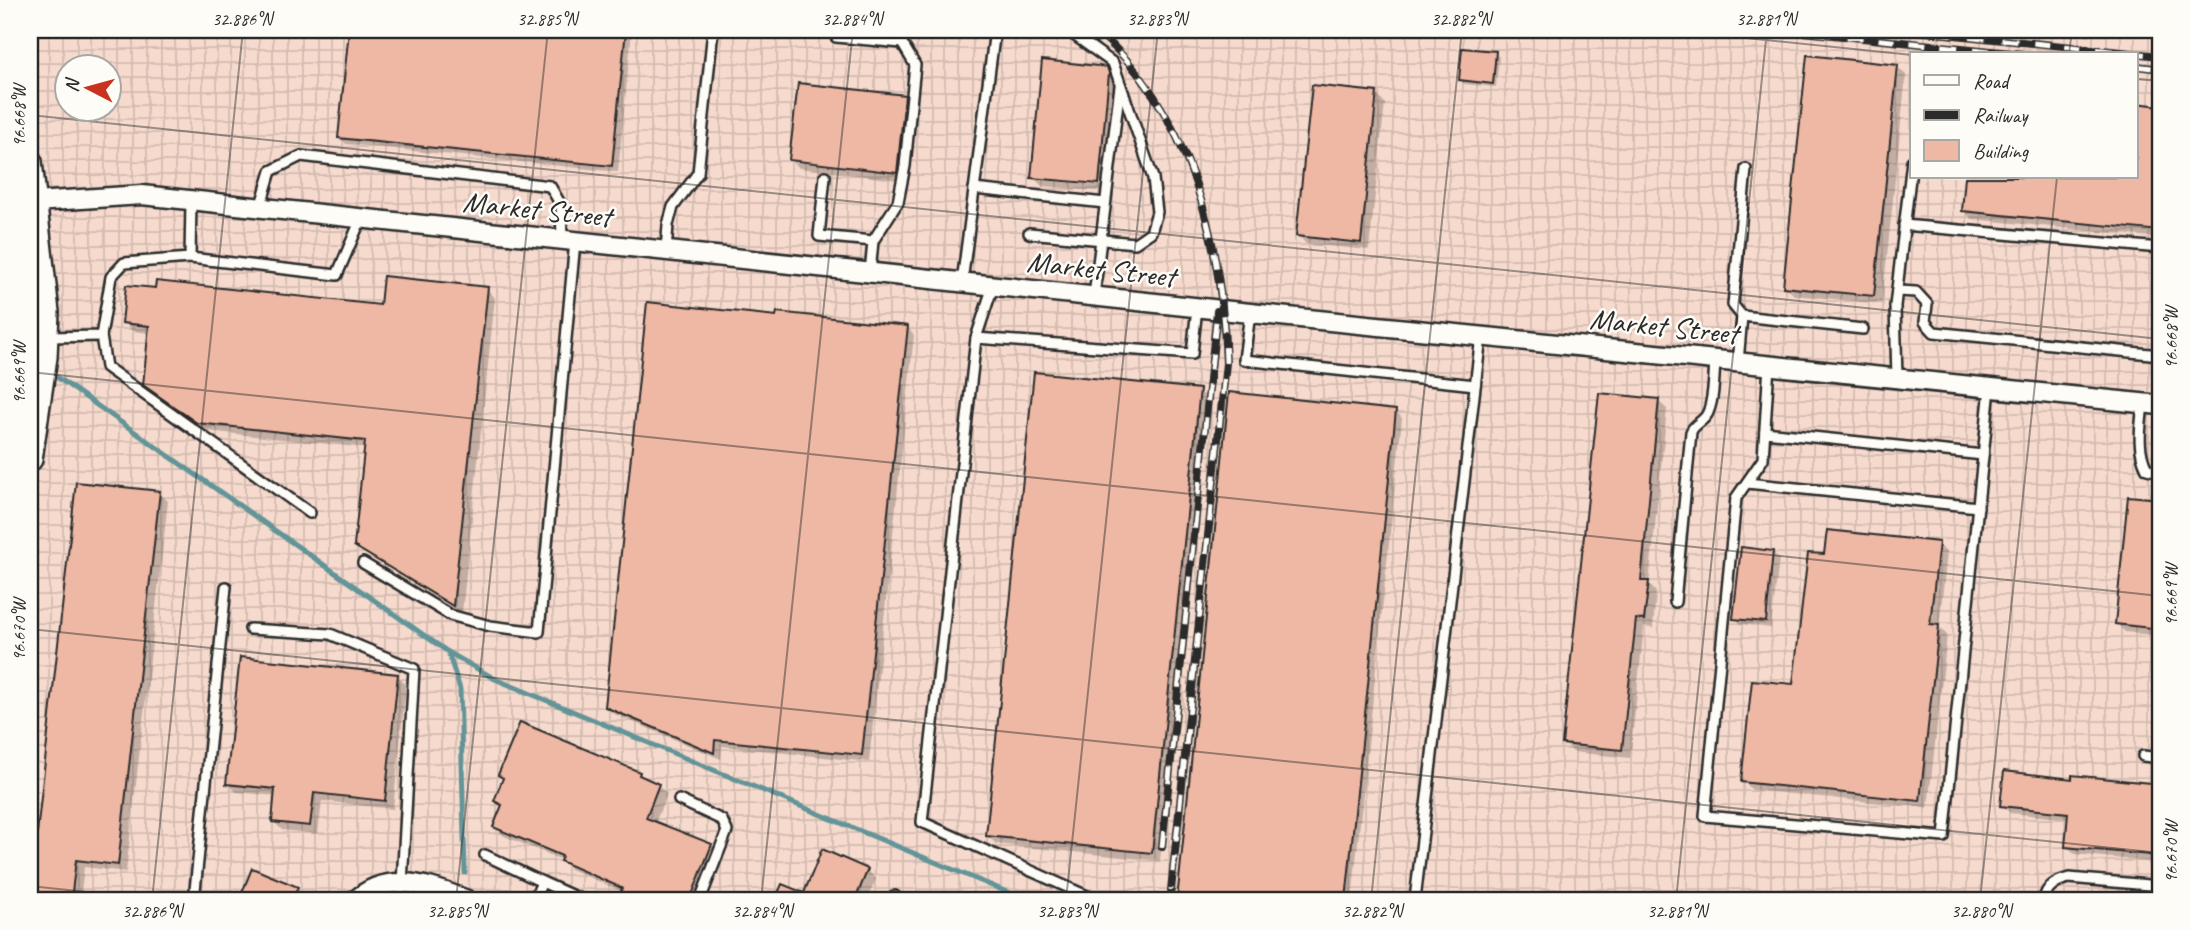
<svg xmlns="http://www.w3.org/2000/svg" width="2190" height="930" font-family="Caveat,sans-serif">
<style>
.industrial{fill:url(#industrial-grid);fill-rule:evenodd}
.shadow{fill:#0003}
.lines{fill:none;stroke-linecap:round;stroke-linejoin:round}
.stream{stroke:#639498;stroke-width:5}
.building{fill:#efb8a4;stroke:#2b2b2b;stroke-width:2}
.service-casing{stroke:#2b2b2b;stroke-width:14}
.minor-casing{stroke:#2b2b2b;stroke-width:23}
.tertiary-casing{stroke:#2b2b2b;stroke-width:28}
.service{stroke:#fdfcf7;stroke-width:9}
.minor{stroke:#fdfcf7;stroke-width:18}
.tertiary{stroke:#fdfcf7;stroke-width:23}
.rail-casing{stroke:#2b2b2b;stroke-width:8}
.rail{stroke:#fdfcf7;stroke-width:5;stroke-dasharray:16;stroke-linecap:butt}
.ticks{fill:none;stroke:#2b2b2b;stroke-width:2;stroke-opacity:0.45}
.labels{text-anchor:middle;stroke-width:5;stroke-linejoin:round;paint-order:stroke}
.street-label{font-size:30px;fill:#2b2b2b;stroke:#fdfcf7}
.neatline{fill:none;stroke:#2b2b2b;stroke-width:2.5}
.ticks-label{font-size:18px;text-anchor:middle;fill:#2b2b2b}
</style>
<defs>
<pattern id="industrial-grid" width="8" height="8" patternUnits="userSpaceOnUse" patternTransform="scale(1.75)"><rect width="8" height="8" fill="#f6dacd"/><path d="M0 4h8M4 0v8" fill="none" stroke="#d3bbb0"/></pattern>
</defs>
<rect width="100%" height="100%" fill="#f9e8de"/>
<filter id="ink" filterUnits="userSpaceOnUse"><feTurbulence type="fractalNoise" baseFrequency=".0143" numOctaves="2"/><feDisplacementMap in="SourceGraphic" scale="14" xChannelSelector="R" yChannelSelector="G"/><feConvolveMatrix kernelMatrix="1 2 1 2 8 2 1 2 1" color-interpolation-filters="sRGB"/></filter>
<g filter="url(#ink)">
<path class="industrial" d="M30 30H2160V900H30ZM1912 54H2136V177H1912ZM66 66H108V108H66Z"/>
<g class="shadow">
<path d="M351 30H632L618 172 346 144 340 137Z"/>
<path d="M1495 53 1499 57 1496 87 1464 84 1460 80Z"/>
<path d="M1897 67 1906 75 1882 304 1794 295 1785 286Z"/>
<path d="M1104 68 1117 83 1108 183 1040 177V180L1107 186V192L1042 186 1033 177Z"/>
<path d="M1376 94 1385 103 1369 250 1306 244 1298 235Z"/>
<path d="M904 97 913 106 905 181 799 168 791 160Z"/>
<path d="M2136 105 2160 107V238L1972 219 1963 210 1967 177H2136Z"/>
<path d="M487 289 495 298 462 613 365 554 356 545 366 448 207 431 145 384 150 333 132 331 124 322 381 307Z"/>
<path d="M778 318 907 327 914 335 869 762 722 746 721 759 614 714 606 707Z"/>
<path d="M1199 391 1208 399 1160 861 996 844 987 835Z"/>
<path d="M1231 394 1396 411 1402 418 1352 900H1179Z"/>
<path d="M1658 401 1667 409 1649 584 1656 592 1653 628 1644 627 1630 758 1573 752 1564 743Z"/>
<path d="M159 493 168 501 126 872 84 867 80 900H34L31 897Z"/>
<path d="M2129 498 2160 501V636L2125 632 2117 624Z"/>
<path d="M1938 544 1947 553 1939 627 1947 635 1928 808 1752 790 1743 781 1795 686 1826 556Z"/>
<path d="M1772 552 1779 559 1771 628 1741 624 1735 618Z"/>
<path d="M398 676 406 685 393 809 322 801 318 834 282 830 273 821 276 796 236 792 228 783Z"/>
<path d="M639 774 645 780 658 786 667 794 655 823 711 845 719 854 701 900H619L623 892 570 869 562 860 504 836 495 827 503 808 496 801Z"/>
<path d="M2074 777 2160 785V863L2075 854 2067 846 2070 819 2010 813 2002 805 2074 781Z"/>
<path d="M823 852 867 870 876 879 867 900H777L783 886 805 895Z"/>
<path d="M253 870 297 888 305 897 304 900H241Z"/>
</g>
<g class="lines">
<g class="stream">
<path d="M58 378 448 652 495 679 1026 900"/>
<path d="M448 652 460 689 465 873"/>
</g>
</g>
<g class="building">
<path d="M349 30H626L612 166 338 138Z"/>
<path d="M1462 48 1496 51 1493 84 1459 80Z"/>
<path d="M1807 55 1898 65 1874 296 1783 287Z"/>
<path d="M1042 60 1107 67 1109 73 1099 184 1031 178Z"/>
<path d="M798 83 905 95 897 173 789 160Z"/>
<path d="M1312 85 1377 92 1361 243 1296 236Z"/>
<path d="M2136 103 2160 106V231L1962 211 1965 177H2136Z"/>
<path d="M383 276 488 287 453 606 354 546 365 441 197 423 143 385 149 326 122 323 126 285 155 288 156 281 380 305Z"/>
<path d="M647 302 776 316 777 312 908 326 862 755 715 740 714 753 605 707Z"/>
<path d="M1034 372 1200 389 1152 853 986 836Z"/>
<path d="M1229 392 1396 410 1346 900H1177Z"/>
<path d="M1599 393 1659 399 1641 581H1649L1644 620 1636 619 1622 750 1562 744Z"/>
<path d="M76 482 160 491 118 865 76 860 71 900H48L30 898V896Z"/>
<path d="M2128 496 2160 499V629L2115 624Z"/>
<path d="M1827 530 1939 542 1930 624 1939 625 1920 801 1741 782 1752 680 1793 684 1808 553 1824 554Z"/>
<path d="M1741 547 1773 551 1766 622 1733 619Z"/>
<path d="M240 657 398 674 385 801 314 793 310 826 272 822 275 789 226 784Z"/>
<path d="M520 722 640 772 639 775 659 784 646 818 712 844 690 900H618L622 888 560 861 562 856 493 827 502 805 494 801 503 778 498 775Z"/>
<path d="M2004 771 2072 779V775L2160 784V856L2065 847 2068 813 2000 806Z"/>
<path d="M822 849 868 869 855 900H775L782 884 804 893Z"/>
<path d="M252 868 298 887 292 900H239Z"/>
</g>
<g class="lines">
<defs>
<g id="service">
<path d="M837 30 836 37 902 43"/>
<path d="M825 176 819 236 873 241 870 273"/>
<path d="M974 189 1105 203"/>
<path d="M260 208 271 171 301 156 550 186 561 205 562 240"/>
<path d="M1904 225 2160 248"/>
<path d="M1029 233 1135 243 1151 232 1157 212 1153 178 1113 63 1067 30"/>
<path d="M873 241 898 202 905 166 915 65 902 43 904 30"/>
<path d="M666 251 668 225 673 207 698 173 713 30"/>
<path d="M190 258 337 275 361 219"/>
<path d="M962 282 995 30"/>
<path d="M993 286 976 338 922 822 1096 900"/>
<path d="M1897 291 1916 292 1927 304 1925 322 1934 332 2160 355"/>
<path d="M1094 296 1120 86"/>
<path d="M1250 313 1244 360 1475 385"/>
<path d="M1742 316 1733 305 1746 169"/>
<path d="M101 336 106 367 310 513"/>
<path d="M48 337 101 336 111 277 124 263 190 258 191 201"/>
<path d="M976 338 1192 354 1197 307"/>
<path d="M1738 362 1742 316 1863 329"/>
<path d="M1769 365 1763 459 1736 498 1705 816 1944 837 1990 388"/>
<path d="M1897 378 1895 306 1912 161"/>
<path d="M2143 403C2141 426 2136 448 2147 469L2160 472"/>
<path d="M1765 432 1983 455"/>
<path d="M1747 483 1978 507"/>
<path d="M363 563 450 615 490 626 539 632 575 241"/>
<path d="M1675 602 1691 432C1694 424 1701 423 1706 416 1714 405 1714 374 1715 360"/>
<path d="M250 629 330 634 414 669 402 883"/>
<path d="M2143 756 2160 758"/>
<path d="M679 800 722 820 727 831 700 900"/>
<path d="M485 855 542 882 534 900"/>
<path d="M542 882 582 900"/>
<path d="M194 900 226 587"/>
<path d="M893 900 895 896"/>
<path d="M1415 900 1481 336"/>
<path d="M2044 900C2046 886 2057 881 2069 878L2160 886"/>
</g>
<g id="minor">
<path d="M35 202 142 195 1250 313 2160 405"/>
<path d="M356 900C388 870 431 886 467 900"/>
</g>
<path id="tertiary" d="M30 162 47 312 45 357 30 459"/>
</defs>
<use href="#service" class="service-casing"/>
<use href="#minor" class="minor-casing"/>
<use href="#tertiary" class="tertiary-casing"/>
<use href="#service" class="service"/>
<use href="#minor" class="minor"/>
<use href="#tertiary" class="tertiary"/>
<defs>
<g id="rail">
<path d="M1096 30C1191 110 1222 244 1226 363L1171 890"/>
<path d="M1783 30 2021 54"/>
<path d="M1906 30 2160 56"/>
<path d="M2136 66 2160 69"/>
<path d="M1162 847 1217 311"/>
</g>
</defs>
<use href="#rail" class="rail-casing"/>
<use href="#rail" class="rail"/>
</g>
</g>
<path class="ticks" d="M1669 30 1912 55M2069 54 2072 30M2136 79 2160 81M30 115 2160 339M30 372 2160 596M30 629 2160 853M30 886 163 900M152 900 243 30M456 900 548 30M761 900 853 30M1066 900 1158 30M1371 900 1462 30M1676 900 1767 30M1980 900 2057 177"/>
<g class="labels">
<g class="street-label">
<text transform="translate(537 209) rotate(6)" y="10">Market Street</text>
<text transform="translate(1101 269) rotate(6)" y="10">Market Street</text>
<text transform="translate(1664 326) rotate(6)" y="10">Market Street</text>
</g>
</g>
<rect width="2190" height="930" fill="none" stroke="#fdfcf7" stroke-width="77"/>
<rect x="1910" y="52" width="228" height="126" fill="#fdfcf7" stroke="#a9a8a5" stroke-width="2"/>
<rect x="1924" y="75" width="35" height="10" fill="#fdfcf7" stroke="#a9a8a5" stroke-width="2"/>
<text x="1973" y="88" font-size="21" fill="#2b2b2b">Road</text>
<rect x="1924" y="110" width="35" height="10" fill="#2b2b2b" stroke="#a9a8a5" stroke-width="2"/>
<text x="1973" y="122" font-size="21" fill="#2b2b2b">Railway</text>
<rect x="1924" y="140" width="35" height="21" fill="#efb8a4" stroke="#a9a8a5" stroke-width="2"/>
<text x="1973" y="158" font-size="21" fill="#2b2b2b">Building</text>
<g transform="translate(88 88) rotate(276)"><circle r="33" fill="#fdfcf7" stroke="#a9a8a5" stroke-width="2"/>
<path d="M0-5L12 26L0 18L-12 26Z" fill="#c8321e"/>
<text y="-10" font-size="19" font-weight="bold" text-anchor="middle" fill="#2b2b2b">N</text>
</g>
<rect x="38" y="38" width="2114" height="854" class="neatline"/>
<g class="ticks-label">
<text x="242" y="25">32.886°N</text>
<text x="547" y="25">32.885°N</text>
<text x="852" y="25">32.884°N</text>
<text x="1157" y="25">32.883°N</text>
<text x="1461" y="25">32.882°N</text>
<text x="1766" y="25">32.881°N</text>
<text transform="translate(19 116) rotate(-90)" y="6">96.668°W</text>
<text transform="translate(2171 338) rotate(-90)" y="6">96.668°W</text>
<text transform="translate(19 373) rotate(-90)" y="6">96.669°W</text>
<text transform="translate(2171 595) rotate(-90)" y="6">96.669°W</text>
<text transform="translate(19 630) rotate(-90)" y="6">96.670°W</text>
<text transform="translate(2171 852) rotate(-90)" y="6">96.670°W</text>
<text x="152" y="917">32.886°N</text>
<text x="457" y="917">32.885°N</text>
<text x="762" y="917">32.884°N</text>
<text x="1067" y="917">32.883°N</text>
<text x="1372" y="917">32.882°N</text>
<text x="1677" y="917">32.881°N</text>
<text x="1981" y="917">32.880°N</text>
</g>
</svg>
